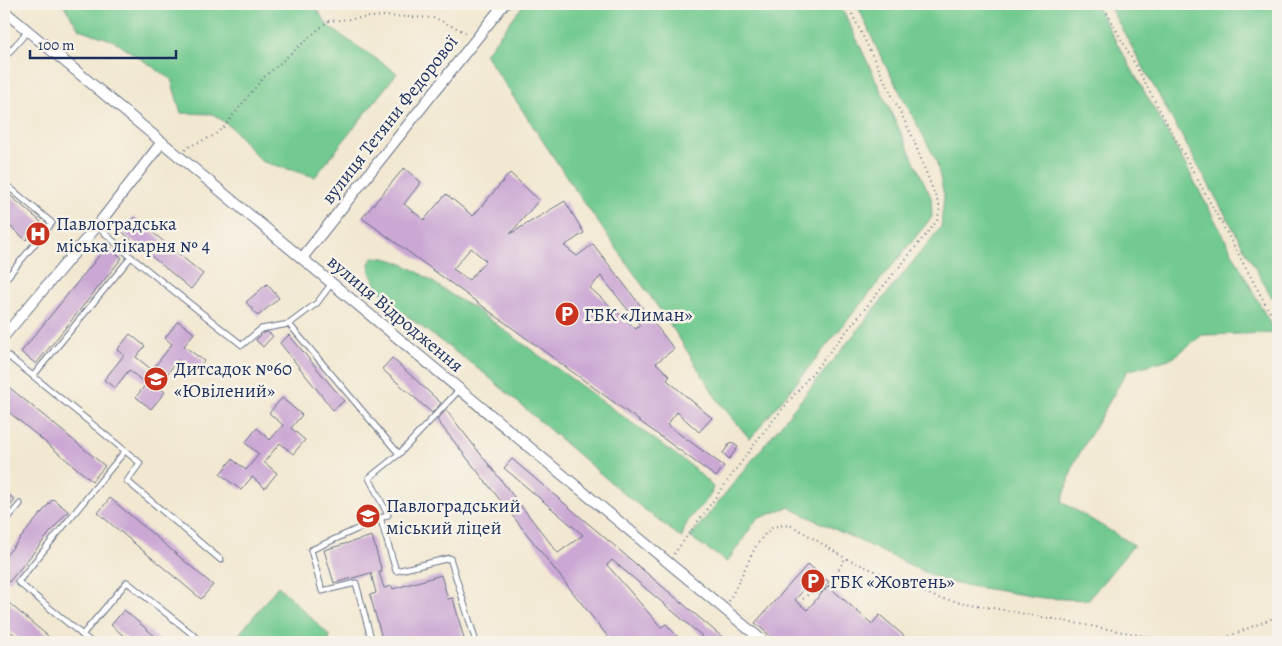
<svg xmlns="http://www.w3.org/2000/svg" width="1282" height="646" font-family="Alegreya,serif">
<style>
.green{fill:#72ca90;stroke:#467c77}
.building{fill:#cba7d4;fill-rule:evenodd}
.lines{fill:none;stroke-linecap:round;stroke-linejoin:round}
.service-casing{stroke:#667086;stroke-width:7}
.minor-casing{stroke:#667086;stroke-width:12}
.path{stroke:#667086;stroke-width:2;stroke-dasharray:1 4;stroke-linecap:butt}
.service{stroke:#fff;stroke-width:5}
.minor{stroke:#fff;stroke-width:10}
.labels{text-anchor:middle;stroke-width:5;stroke-linejoin:round;paint-order:stroke}
.street-label{font-size:19px;fill:#1b2f5e;stroke:#f7f3e8}
.poi-label{font-size:19px;fill:#1b2f5e;stroke:#f7f3e8;text-anchor:start}
</style>
<rect width="100%" height="100%" fill="#f7f3e8"/>
<filter id="ink" filterUnits="userSpaceOnUse"><feTurbulence type="fractalNoise" baseFrequency=".02" numOctaves="2"/><feDisplacementMap in="SourceGraphic" scale="10" xChannelSelector="R" yChannelSelector="G"/><feConvolveMatrix kernelMatrix="1 2 1 2 8 2 1 2 1" color-interpolation-filters="sRGB"/></filter>
<filter id="wash" filterUnits="userSpaceOnUse"><feTurbulence type="fractalNoise" baseFrequency=".0096" numOctaves="4" result="noise"/><feDisplacementMap in="SourceGraphic" scale="20" xChannelSelector="R" yChannelSelector="G"/><feGaussianBlur stdDeviation="1.12" result="paint"/><feColorMatrix in="noise" values="0 0 0 0 0 0 0 0 0 0 0 0 0 0 0 0 0 1.4 0 .05"/><feComposite in="paint" operator="in"/></filter>
<g filter="url(#wash)">
<rect width="100%" height="100%" fill="#f2e8d1"/>
<g class="green">
<path d="M63 4H313L329 27 397 73 315 177 261 161 231 127 213 114 181 113 171 79 114 41 79 29Z"/>
<path d="M524 4H840L931 197 932 217 750 439 719 402 674 330 574 188 485 54Z"/>
<path d="M857 4H1095L1185 164 1275 333 1202 335 1173 358 1127 371 1074 463 1062 502 1134 545 1088 600 1043 598 946 582 788 507 757 519 727 562 690 537 941 227 944 195 936 160 878 51Z"/>
<path d="M1108 4H1278V309Z"/>
<path d="M374 257C411 258 439 291 471 306L694 468 713 487C708 508 687 509 682 538L623 493 484 373 396 308 377 287 370 272 369 263Z"/>
<path d="M278 586 330 636 328 642H233Z"/>
</g>
<g id="blocks">
<g class="building">
<path d="M404 168 421 182 404 204 424 220 446 194 473 216 510 173 539 200 510 234 565 201 584 233 564 246 577 256 593 244 674 349 656 363 670 376 667 380 712 418 699 432 677 412 667 425 724 466 716 477 362 218ZM471 248 486 261 469 280 453 269ZM601 276 640 325 636 329 590 288Z"/>
<path d="M4 190 41 222 26 240 4 221Z"/>
<path d="M134 217 203 274 191 289 121 231Z"/>
<path d="M107 246 122 258 36 364 21 352Z"/>
<path d="M267 284 279 298 258 316 246 302Z"/>
<path d="M178 321 194 333 184 346 204 361 195 373 178 360 157 386 165 392 151 409 136 397 146 384 129 370 115 388 104 380 124 355 117 350 130 334 145 346 136 357 152 370 172 344 165 338Z"/>
<path d="M268 332 273 336 263 347 256 340 263 333Z"/>
<path d="M289 335 344 401 333 410 280 343Z"/>
<path d="M392 358 441 403 432 413 382 369Z"/>
<path d="M4 383 105 466 92 481 4 408Z"/>
<path d="M282 398 302 415 291 428 305 440 293 454 280 443 264 462 277 473 265 488 252 477 241 490 220 474 232 459 246 470 259 454 245 443 257 428 270 440 283 425 269 413Z"/>
<path d="M446 410 558 553 583 535 504 468 512 459 728 642H697L702 636 612 560 607 565 661 627 666 624 678 637 672 642H612L437 420Z"/>
<path d="M731 442 738 447 729 459 723 453Z"/>
<path d="M4 491 15 500 4 514Z"/>
<path d="M110 498 213 585 201 599 98 513Z"/>
<path d="M53 499 68 511 9 582 4 578V558Z"/>
<path d="M372 536 382 572H379L384 588 392 586 393 589 441 575 448 599 453 598 464 639 460 640 461 642H383L370 595 376 593 371 573 334 583 324 550Z"/>
<path d="M808 564 829 582 822 589 812 580 795 600 807 610 828 586 872 624 880 615 911 642H771L773 638 755 623Z"/>
<path d="M4 599 55 642H23L4 626Z"/>
<path d="M124 610 162 642H131L111 625Z"/>
</g>
</g>
</g>
<g filter="url(#ink)">
<use href="#blocks" fill-opacity="0" stroke="#667086" stroke-width="1"/>
<g class="lines">
<defs>
<g id="service">
<path d="M4 58 28 31"/>
<path d="M4 183 52 223 4 281"/>
<path d="M97 226 131 257 242 345 261 329 289 324"/>
<path d="M332 283 317 303 289 324 399 454"/>
<path d="M4 353 33 376 131 257"/>
<path d="M33 376 140 463 127 481 221 560"/>
<path d="M380 517 396 571 450 558 476 642"/>
<path d="M4 523 20 504"/>
<path d="M82 635 127 582 201 641"/>
<path d="M91 642 18 582 125 451"/>
<path d="M372 642 356 583 322 591 311 550 388 515 369 478 399 454 460 389"/>
</g>
<g id="minor">
<path d="M4 11 764 642"/>
<path d="M302 258 504 4"/>
<path d="M4 336 97 226 162 142"/>
</g>
</defs>
<use href="#service" class="service-casing"/>
<use href="#minor" class="minor-casing"/>
<g class="path">
<path d="M1102 4 1278 327"/>
<path d="M185 150 190 146 213 136 223 128 262 79 328 21 383 16 435 18 469 34"/>
<path d="M674 554 762 434 937 221 940 208 912 136 847 4"/>
<path d="M803 599 810 593 823 592 832 582 845 558"/>
<path d="M729 601 756 546 765 534 773 527 783 525 791 526 803 532 845 558 938 598 1178 642"/>
<path d="M1215 642 1278 616"/>
</g>
<use href="#service" class="service"/>
<use href="#minor" class="minor"/>
</g>
</g>
<defs>
<symbol id="hospital-disc" viewBox="-11 -11 22 22"><circle r="9.5" fill="#c8321e" stroke="#f7f3e8"/><path d="M-5-5h3v3.5h4V-5h3V5h-3V1.5h-4V5h-3Z" fill="#fff"/></symbol>
<symbol id="parking-disc" viewBox="-11 -11 22 22"><circle r="9.5" fill="#c8321e" stroke="#f7f3e8"/><path d="M-3.5-5.5H1a3.5 3.5 0 0 1 0 7H-1V5.5H-3.5ZM-1-3.4V-.6H.8a1.4 1.4 0 0 0 0-2.8Z" fill="#fff"/></symbol>
<symbol id="school-disc" viewBox="-11 -11 22 22"><circle r="9.5" fill="#c8321e" stroke="#f7f3e8"/><path d="M0-5L7-2L0 1L-7-2ZM-4 1L0 2.5L4 1V4Q0 6-4 4Z" fill="#fff"/></symbol>
</defs>
<g fill-rule="evenodd">
<use href="#hospital-disc" x="24" y="220" width="28" height="28"/>
<use href="#parking-disc" x="553" y="300" width="28" height="28"/>
<use href="#school-disc" x="142" y="365" width="28" height="28"/>
<use href="#school-disc" x="354" y="502" width="28" height="28"/>
<use href="#parking-disc" x="799" y="567" width="28" height="28"/>
</g>
<g class="labels">
<g class="street-label">
<text transform="translate(389 119) rotate(-52)" y="7">вулиця Тетяни Федорової</text>
<text transform="translate(396 313) rotate(40)" y="7">вулиця Відродження</text>
</g>
<g class="poi-label">
<text x="56" y="230">Павлоградська<tspan x="56" dy="22">міська лікарня № 4</tspan></text>
<text x="584" y="321">ГБК «Лиман»</text>
<text x="174" y="375">Дитсадок №60<tspan x="174" dy="22">«Ювілений»</tspan></text>
<text x="386" y="512">Павлоградський<tspan x="386" dy="22">міський ліцей</tspan></text>
<text x="830" y="588">ГБК «Жовтень»</text>
</g>
</g>
<rect width="1282" height="646" fill="none" stroke="#f7f3e8" stroke-width="20"/>
<path d="M30 50v8h146v-8" fill="none" stroke="#1b2f5e" stroke-width="2.5"/>
<text x="38" y="50" font-size="15" fill="#1b2f5e" stroke="#f7f3e8" stroke-width="4" paint-order="stroke">100 m</text>
</svg>
